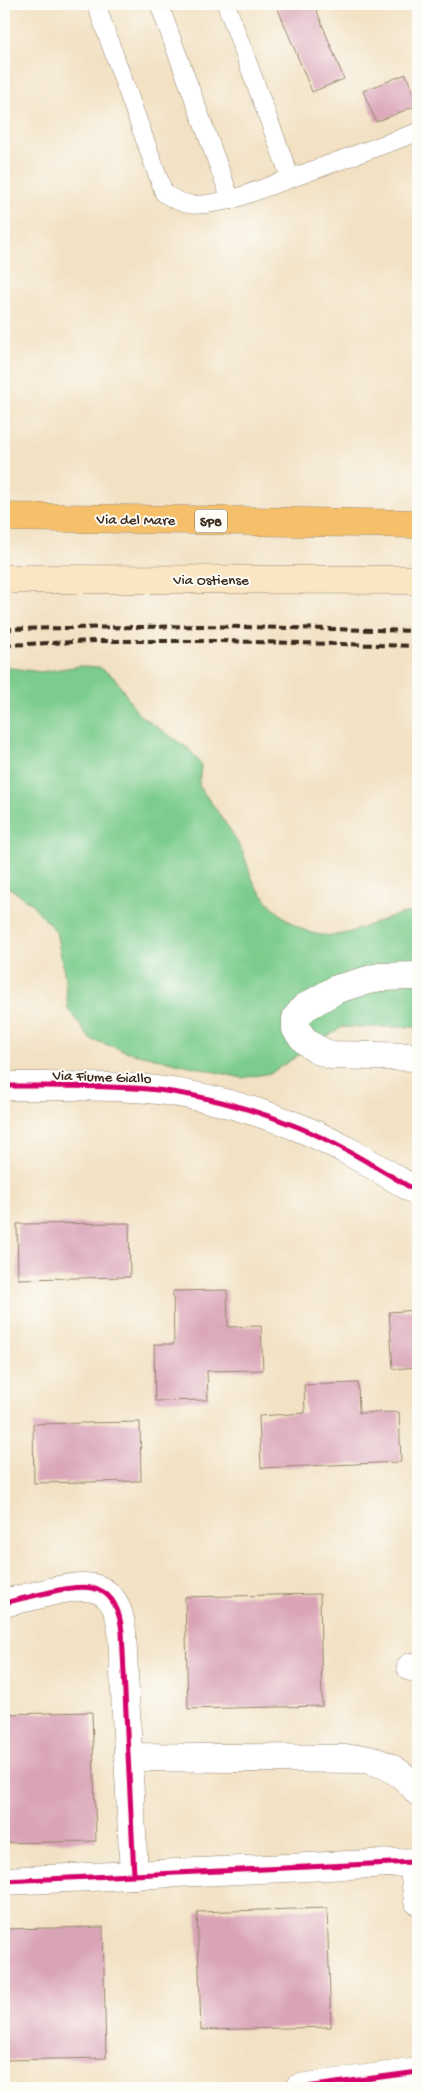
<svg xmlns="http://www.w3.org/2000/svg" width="422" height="2092" font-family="'Gochi Hand',sans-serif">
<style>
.green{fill:#7bcc8d;stroke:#5b7b56}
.building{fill:#daa4b7}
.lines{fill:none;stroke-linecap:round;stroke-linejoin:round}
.service-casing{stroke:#968670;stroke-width:19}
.minor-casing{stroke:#968670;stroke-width:29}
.secondary-casing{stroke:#968670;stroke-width:29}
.primary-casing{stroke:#968670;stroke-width:29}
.service{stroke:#fff;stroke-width:18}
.minor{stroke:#fff;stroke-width:28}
.secondary{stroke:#fbe6c4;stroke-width:28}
.primary{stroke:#f6c06b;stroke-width:28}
.rail{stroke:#3b2a1e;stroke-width:4;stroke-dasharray:8 4;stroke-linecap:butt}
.cycleway-casing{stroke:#fdfcf7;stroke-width:8}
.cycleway{stroke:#d6006c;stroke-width:5}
.labels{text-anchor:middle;stroke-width:4;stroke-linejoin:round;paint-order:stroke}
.shield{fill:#fdfcf7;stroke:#75695f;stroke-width:1}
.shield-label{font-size:14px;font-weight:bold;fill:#3b2a1e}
.street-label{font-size:15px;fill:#3b2a1e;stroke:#fdfcf7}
</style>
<rect width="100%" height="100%" fill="#fdfcf7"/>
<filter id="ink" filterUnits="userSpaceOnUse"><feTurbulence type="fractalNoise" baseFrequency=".02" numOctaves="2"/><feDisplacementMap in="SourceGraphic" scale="10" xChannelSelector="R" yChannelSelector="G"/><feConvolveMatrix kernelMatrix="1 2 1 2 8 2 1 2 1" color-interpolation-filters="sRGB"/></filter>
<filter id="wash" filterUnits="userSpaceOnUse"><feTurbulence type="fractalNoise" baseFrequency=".0096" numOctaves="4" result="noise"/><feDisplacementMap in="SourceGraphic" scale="20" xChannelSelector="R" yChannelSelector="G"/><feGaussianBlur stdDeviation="1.12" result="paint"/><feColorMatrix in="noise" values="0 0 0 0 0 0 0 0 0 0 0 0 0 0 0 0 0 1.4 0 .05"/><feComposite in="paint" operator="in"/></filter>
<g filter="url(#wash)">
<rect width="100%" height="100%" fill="#f2e1c3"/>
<path class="green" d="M80 666 99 667 115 678 138 714 189 749 201 765 199 786C213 806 229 826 240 847 247 859 248 873 256 886 273 911 303 940 337 935 365 931 389 912 418 912V1027H342L271 1073 242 1078 129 1052 90 1039 68 1009 64 971 56 932 32 904 4 884V667L41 672Z"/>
<g id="blocks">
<g class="building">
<path d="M276 4H314L344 79 312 92Z"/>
<path d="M406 74 418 105 376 122 363 91Z"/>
<path d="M129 1223 130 1277 18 1279 17 1224Z"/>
<path d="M227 1290 228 1327 261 1326 263 1370 207 1371 208 1400 155 1401 154 1344H174L173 1291Z"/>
<path d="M4 1306H6L5 1333H4Z"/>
<path d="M418 1310V1367L393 1369 389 1312Z"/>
<path d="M358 1383 359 1413 399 1412 401 1462 261 1468 259 1416 305 1413 304 1385Z"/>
<path d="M140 1422 141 1481 34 1483 33 1424Z"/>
<path d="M320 1594 322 1706 188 1709 185 1597Z"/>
<path d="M92 1712 96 1841 4 1843V1714Z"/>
<path d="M327 1908 331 2027 201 2030 197 1912Z"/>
<path d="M103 1927 106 2058 4 2060V1929Z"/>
</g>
</g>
</g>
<g filter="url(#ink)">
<use href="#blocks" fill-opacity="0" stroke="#968670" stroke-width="1"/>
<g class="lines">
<defs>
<g id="service">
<path d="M96 4 164 193C190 211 202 204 231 200"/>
<path d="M159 4 231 200 418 132"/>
<path d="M226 4 290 177"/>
</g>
<g id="minor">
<path d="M418 976 379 977 337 989 304 1008 296 1018V1029C305 1043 315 1050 331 1055L418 1057"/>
<path d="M4 1086C52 1086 100 1085 148 1089 199 1094 250 1108 298 1127 340 1144 379 1169 418 1192"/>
<path d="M4 1603C19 1599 34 1596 50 1592 90 1582 117 1583 122 1632L134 1875"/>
<path d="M411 1667H418"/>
<path d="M129 1757 364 1759C387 1763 404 1773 418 1792"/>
<path d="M4 1881 413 1862 418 1901"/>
<path d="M299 2088 418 2072"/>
</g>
<path id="secondary" d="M4 579 418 580"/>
<path id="primary" d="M4 517 418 524"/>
</defs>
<use href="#service" class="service-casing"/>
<use href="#minor" class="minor-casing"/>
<use href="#secondary" class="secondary-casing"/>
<use href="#primary" class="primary-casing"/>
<use href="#service" class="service"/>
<use href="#minor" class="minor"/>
<use href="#secondary" class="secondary"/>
<use href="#primary" class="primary"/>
<g class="rail">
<path d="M4 629 202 626 418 631"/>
<path d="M4 645 96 641H219L418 646"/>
</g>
<defs>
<g id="cycleway">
<path d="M4 1086C52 1086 100 1085 148 1089 199 1094 250 1108 298 1127 340 1144 379 1169 418 1192"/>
<path d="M4 1603C19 1599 34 1596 50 1592 90 1582 117 1583 122 1632L134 1875"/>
<path d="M4 1881 413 1862 418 1901"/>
<path d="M299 2088 418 2072"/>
</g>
</defs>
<use href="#cycleway" class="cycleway-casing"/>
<use href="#cycleway" class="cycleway"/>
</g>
</g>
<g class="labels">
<rect class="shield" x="195" y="509.5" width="32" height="23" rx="4"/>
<g class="shield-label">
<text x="211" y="526">SP8</text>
</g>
<g class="street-label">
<text transform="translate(136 519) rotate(1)" y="5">Via del Mare</text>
<text x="211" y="584">Via Ostiense</text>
<text transform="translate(102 1076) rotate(2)" y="5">Via Fiume Giallo</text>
</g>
</g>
<rect width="422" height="2092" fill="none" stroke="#fdfcf7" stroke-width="20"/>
</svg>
